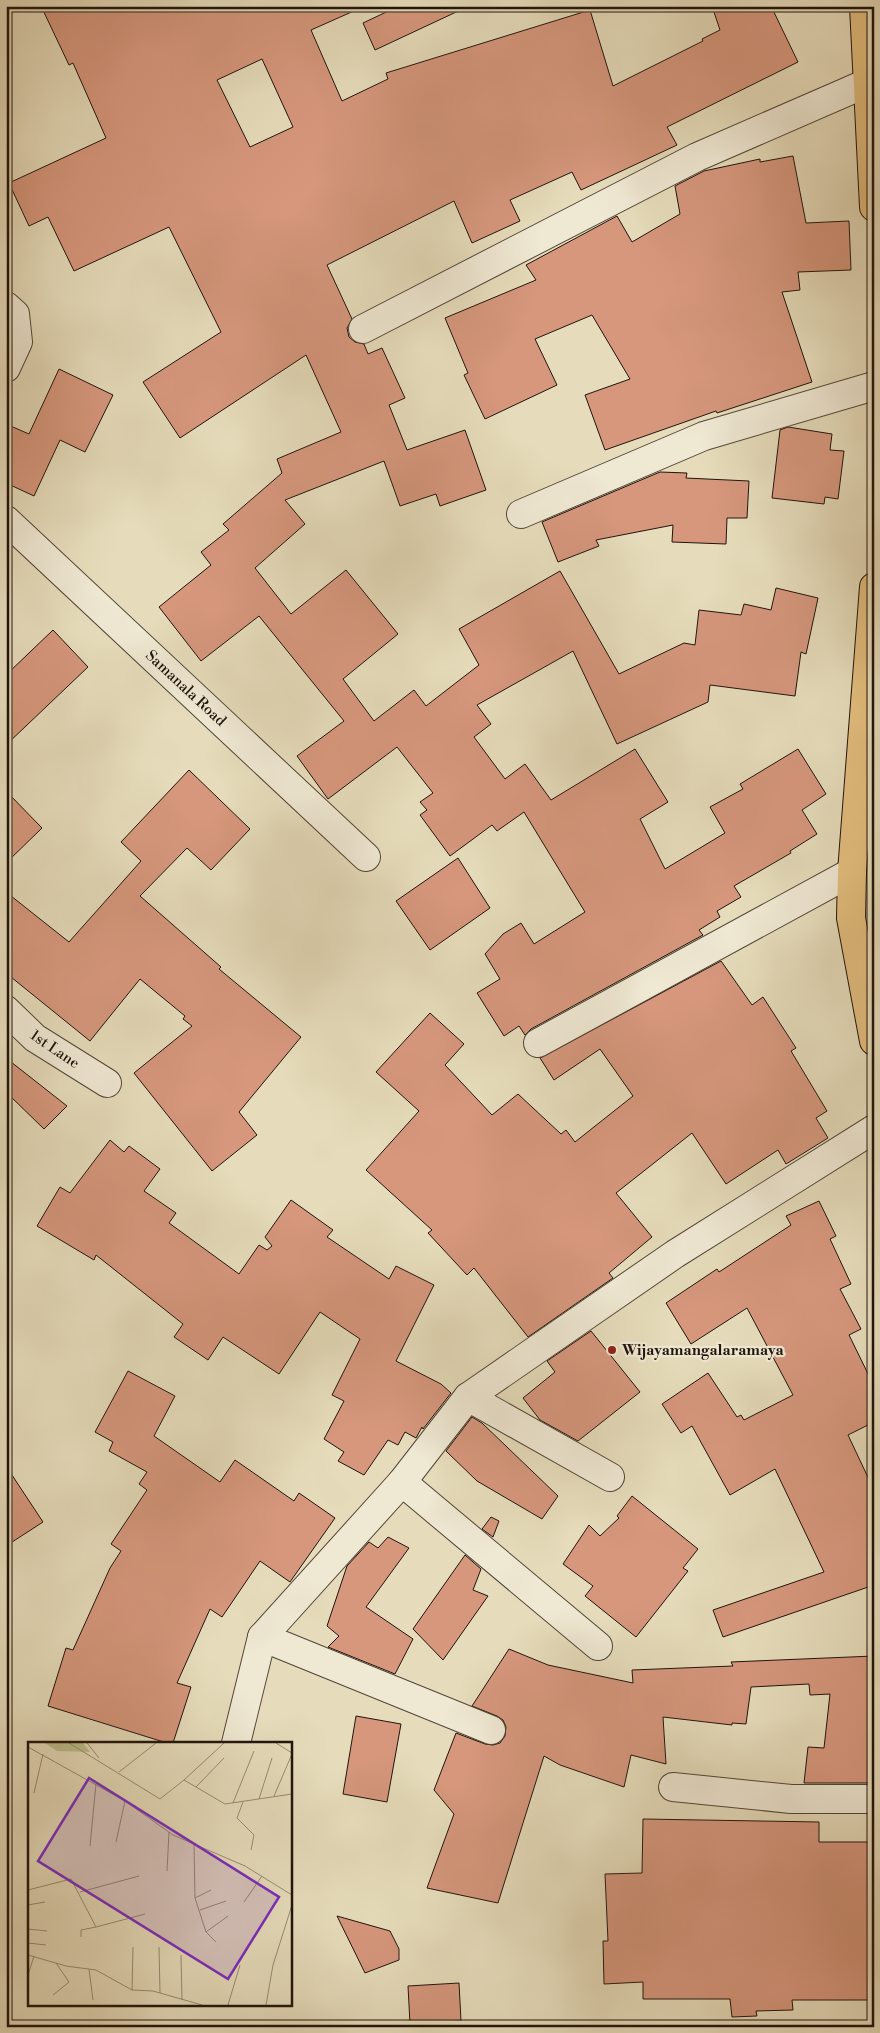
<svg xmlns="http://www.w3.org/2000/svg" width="880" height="2033" font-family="'Libre Bodoni',serif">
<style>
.building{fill:#d6977d;stroke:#20140c;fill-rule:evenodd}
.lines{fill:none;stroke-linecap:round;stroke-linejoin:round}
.minor-casing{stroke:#524638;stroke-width:30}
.major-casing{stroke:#20140c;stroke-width:30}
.minor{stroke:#efe8d3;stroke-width:28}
.major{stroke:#e3be7e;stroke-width:28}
.poi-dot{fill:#8f2418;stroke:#efe8d3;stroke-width:2}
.labels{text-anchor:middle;stroke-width:4.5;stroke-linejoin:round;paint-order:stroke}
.street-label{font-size:15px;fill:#20140c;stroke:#efe8d3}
.poi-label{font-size:15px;font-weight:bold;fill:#20140c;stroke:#efe8d3;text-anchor:start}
.inset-road{fill:none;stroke:#978c75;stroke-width:1}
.view{fill:#7b2cbf;fill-opacity:0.15;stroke:#7b2cbf;stroke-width:2.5}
.inset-edge{fill:none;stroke:#20140c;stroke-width:2.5}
</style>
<rect width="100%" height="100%" fill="#e6dcbb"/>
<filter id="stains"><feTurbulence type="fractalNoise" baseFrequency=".004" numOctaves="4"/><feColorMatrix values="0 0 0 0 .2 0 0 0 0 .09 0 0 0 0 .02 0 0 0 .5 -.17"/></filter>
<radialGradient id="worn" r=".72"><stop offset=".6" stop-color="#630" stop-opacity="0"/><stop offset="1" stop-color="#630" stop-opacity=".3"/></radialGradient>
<g class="building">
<path d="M41 6H365L311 30 342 101 388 79 386 73 590 10 613 86 703 41 702 39 720 30 712 6H771L798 62 667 127 677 145 581 190 572 172 510 200 520 221 472 243 454 201 327 265 352 319 347 328 349 337 355 342 364 344 368 354 382 348 405 398 389 405 407 450 465 430 486 490 440 506 436 494 400 506 384 461 285 500 305 524 255 568 291 614 346 570 398 634 343 679 374 721 414 690 426 706 479 665 459 629 560 571 619 674 684 643 695 645 699 610 741 615 744 604 771 610 776 588 818 598 806 654 801 652 795 696 710 685 708 702 617 744 573 651 477 705 491 724 474 737 505 779 525 764 551 800 635 749 668 802 640 819 665 869 725 833 710 807 743 789 740 784 798 749 826 794 802 810 817 834 790 851 791 853 734 886 741 897 717 911 720 917 699 930 703 935 531 1029 525 1035 519 1026 504 1036 477 993 500 979 485 954 503 934 521 923 534 944 585 912 524 812 497 831 492 825 450 856 420 815 427 810 420 802 433 793 397 747 328 799 297 756 344 721 259 616 201 661 159 607 211 565 201 552 229 530 223 524 282 473 277 459 341 432 306 355 180 438 143 382 221 332 169 227 74 271 48 217 29 226 9 183 106 138 73 63 69 65ZM262 59 293 127 250 147 217 80Z"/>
<path d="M399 6H469L375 50 363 23Z"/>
<path d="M793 156 806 223 849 221 851 270 798 272 800 290 782 292 812 382 717 413 716 411 605 450 585 395 630 379 592 315 535 339 557 385 485 419 464 375 468 373 445 318 536 280 526 265 617 216 632 242 680 214 675 186 704 171 760 159V162Z"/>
<path d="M59 369 113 395 85 452 60 440 34 496 6 483V424L29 434Z"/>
<path d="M788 427 832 434 830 450 844 451 838 499 825 497 824 504 772 498 780 430Z"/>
<path d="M660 472 687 473 686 478 749 481 747 518H727L726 544 672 542 673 525 596 540 599 546 558 562 542 522Z"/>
<path d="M53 630 88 667 6 745V675Z"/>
<path d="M189 770 250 829 211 870 187 848 140 896 221 967 219 969 301 1037 239 1112 257 1135 212 1171 134 1073 192 1026 183 1019 185 1016 140 979 90 1041 6 973V892L69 942 141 861 121 842Z"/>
<path d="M6 791 42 828 6 863Z"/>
<path d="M458 858 490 908 430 950 396 901Z"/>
<path d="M721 961 752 1005 763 997 796 1048 791 1051 827 1111 816 1118 828 1138 786 1164 778 1150 726 1184 692 1133 616 1193 652 1237 609 1273 613 1278 528 1337 474 1268 467 1275 428 1233 432 1230 366 1170 419 1111 376 1072 430 1013 464 1044 445 1065 492 1115 518 1094 561 1134 566 1130 575 1142 633 1096 600 1049 554 1080 540 1058Z"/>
<path d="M6 1058 67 1106 44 1129 6 1092Z"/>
<path d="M110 1140 124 1152 129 1146 160 1169 144 1191 176 1213 169 1223 239 1274 259 1245 267 1250 272 1246 265 1237 291 1200 333 1230 327 1237 389 1279 396 1266 434 1285 396 1361 441 1384 451 1393 423 1429 422 1427 416 1438 405 1432 398 1445 388 1440 364 1475 338 1461 344 1452 324 1439 344 1401 332 1395 360 1339 320 1312 279 1374 223 1337 208 1360 174 1337 183 1324 96 1255 94 1260 37 1226 60 1187 70 1193Z"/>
<path d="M819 1201 836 1236 830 1239 851 1284 840 1289 861 1329 849 1335 874 1386V1422L848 1435 874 1490V1585L723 1637 713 1610 824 1572 775 1469 730 1495 692 1426 681 1433 662 1404 708 1373 737 1417 741 1415 744 1420 793 1395 747 1308 691 1344 666 1303 717 1269 719 1272 791 1225 786 1216Z"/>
<path d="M591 1331 640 1392 578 1441 540 1420 523 1398 555 1372 547 1361Z"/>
<path d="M128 1371 175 1396 154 1436 220 1482 235 1460 294 1501 299 1493 335 1518 290 1582 260 1561 222 1617 210 1609 177 1683 191 1687 173 1743H167L48 1706 66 1648 73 1650 110 1568 121 1551 111 1544 147 1490 139 1484 147 1472 109 1451 113 1442 95 1432Z"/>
<path d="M472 1417 482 1423 558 1496 542 1519 477 1481 446 1451Z"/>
<path d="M6 1466 43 1522 6 1546Z"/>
<path d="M632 1496 698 1549 683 1568 688 1571 636 1637 585 1596 593 1586 563 1564 589 1525 600 1536 619 1518 617 1516Z"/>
<path d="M491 1517 499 1521 493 1537 482 1529Z"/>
<path d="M388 1537 409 1548 366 1607 413 1639 395 1674 328 1647 339 1636 327 1626 347 1566 369 1542 378 1548Z"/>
<path d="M465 1555 481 1569 473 1590 488 1596 443 1660 413 1629Z"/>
<path d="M509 1649 548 1665 633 1683 632 1670 733 1666 731 1662 874 1656V1783H804L808 1747 824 1748 830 1694 810 1695 809 1684 751 1687 746 1724 732 1723V1725L663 1717 666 1764 631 1755 624 1787 560 1765 544 1756 498 1903 427 1888 454 1814 434 1790 456 1733 485 1744 493 1745 500 1743 505 1736 506 1727 503 1720 497 1716 472 1706Z"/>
<path d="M356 1716 401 1724 387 1802 343 1794Z"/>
<path d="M643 1819 819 1822V1842H874V2000H792L793 2010 756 2011 757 2016 732 2017 730 1999H643V1982L604 1984 603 1941H608L605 1874 642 1873Z"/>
<path d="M337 1916 390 1931 399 1949V1960L365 1973Z"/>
<path d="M459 1983 461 2021 410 2024 408 1986Z"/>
</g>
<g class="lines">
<defs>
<g id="minor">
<path d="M6 306 15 314 18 342 6 368"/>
<path d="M363 329 697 157 867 83"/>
<path d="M521 514 704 436 874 386"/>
<path d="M6 520 366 857"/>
<path d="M6 1010 35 1038 107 1083"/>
<path d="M538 1043 852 872"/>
<path d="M468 1397 610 1477"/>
<path d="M402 1482 598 1646"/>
<path d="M262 1637 491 1730"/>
<path d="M236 1743 262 1637 402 1482 468 1397 675 1254 874 1129"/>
<path d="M673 1787 791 1799H874"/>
</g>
<g id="major">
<path d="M864 6 874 207"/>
<path d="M874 587 852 872 851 918 874 1041"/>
</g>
</defs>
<use href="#minor" class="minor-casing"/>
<use href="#major" class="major-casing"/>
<use href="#minor" class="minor"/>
<use href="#major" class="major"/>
</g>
<circle class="poi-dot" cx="612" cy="1350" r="5"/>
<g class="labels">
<g class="street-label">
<text transform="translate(186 688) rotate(43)" y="5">Samanala Road</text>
<text transform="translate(55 1049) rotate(34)" y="5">1st Lane</text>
</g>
<g class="poi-label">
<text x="622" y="1355">Wijayamangalaramaya</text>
</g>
</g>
<g transform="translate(28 1742)">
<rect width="264" height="264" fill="#e6dcbb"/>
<path d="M17 1H55L62 10 29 9Z" fill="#bdbe8b"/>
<path class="inset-road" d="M41 1 132 57 156 38 197 62 264 52M59 1 71 16M248 1 264 11M0 5 97 59 145 93 217 124 264 153M91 30 128 1M156 38 196 1M168 45 196 16M6 51 15 12M246 54 264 12M231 57 244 16M215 60 209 76 226 93 223 108M205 61 226 9M88 100 97 59M166 101 167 156 178 190 188 200M62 104 68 42M139 129 141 90M0 148 43 137 68 185 117 172M52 150 111 134M167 156 183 148M216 160 234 134M0 163 17 160M172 168 198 159M0 187 19 189M178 190 200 174M53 195V188L68 185M0 201 18 203M131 205 132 251M0 213 38 224 68 228 104 248 125 249 174 263M153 213 154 258M61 227 65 258M0 233 6 214M104 248 105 205M25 253 41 240 28 221M200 263 212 223M238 263 245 223 264 163"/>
<path class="view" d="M61 36 251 155 200 237 10 119Z"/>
<rect width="264" height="264" class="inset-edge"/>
</g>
<rect width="880" height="2033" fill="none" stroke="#e6dcbb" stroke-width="25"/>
<rect x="8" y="8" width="865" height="2018" fill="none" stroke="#20140c" stroke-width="2.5"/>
<rect x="12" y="12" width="855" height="2008" fill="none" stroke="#20140c"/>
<rect width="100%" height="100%" filter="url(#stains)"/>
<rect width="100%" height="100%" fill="url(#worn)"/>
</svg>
